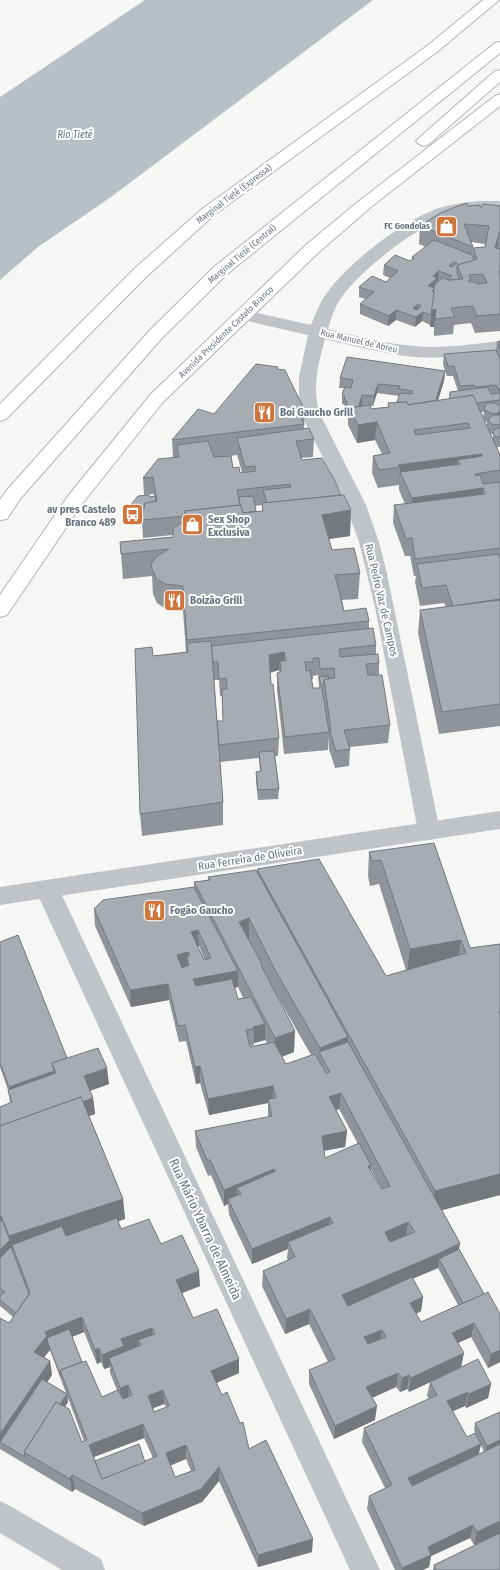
<svg xmlns="http://www.w3.org/2000/svg" width="500" height="1570" font-family="'Fira Sans Condensed',sans-serif">
<style>
.water{fill:#b8c0c6}
.lines{fill:none;stroke-linecap:round;stroke-linejoin:round}
.trunk-casing{stroke:#b2b4b8;stroke-width:2}
.motorway-casing{stroke:#b2b4b8;stroke-width:2}
.minor{fill:#c0c3c7;fill-rule:evenodd}
.tertiary{fill:#c0c3c7;fill-rule:evenodd}
.trunk{fill:#fff;fill-rule:evenodd}
.motorway{fill:#fff;fill-rule:evenodd}
.wall{fill:#90949a;fill-rule:evenodd}
.shaded-wall{fill:#75787d}
.building{fill:#a7acb3;stroke:#75787d;fill-rule:evenodd}
.labels{text-anchor:middle;stroke-width:4;stroke-linejoin:round;paint-order:stroke}
.far-street-label{font-size:9px;fill:#697382;stroke:#fff}
.far-poi-label{font-size:9px;font-weight:bold;fill:#697382;stroke:#fff;text-anchor:end}
.far-water-label{font-size:10px;font-style:italic;fill:#65737e;stroke:#fff}
.poi-label{font-size:11px;font-weight:bold;fill:#697382;stroke:#fff;text-anchor:start}
.street-label{font-size:11px;fill:#697382;stroke:#fff}
.near-street-label{font-size:13px;fill:#697382;stroke:#fff}
</style>
<rect width="100%" height="100%" fill="#f6f7f4"/>
<path class="water" d="M145 0H373L111 197 38 247 0 280V97Z"/>
<g class="lines">
<defs>
<g id="trunk">
<path d="M500 42V53L226 275 162 338 20 499 7 519 0 520V500L6 491 150 330 214 267 495 43Z"/>
<path d="M500 70V82L429 144 424 146 419 144 416 141 419 138 495 71Z"/>
<path d="M500 94V106L371 207 319 252 163 402 82 504 7 615 0 617V595L68 496 151 394 307 244 359 201 495 96Z"/>
</g>
<path id="motorway" d="M483 0H499L437 52 214 215 145 278 6 419 0 421V404L133 270 202 209 427 46Z"/>
</defs>
<use href="#trunk" class="trunk-casing"/>
<use href="#motorway" class="motorway-casing"/>
<g class="minor">
<path d="M479 201H500V211C485 210 469 210 455 214 419 224 359 270 339 301 334 309 331 320 328 329 356 336 385 344 415 346 443 349 472 344 500 341V351C472 354 443 360 415 357 384 354 355 346 325 339 318 364 311 392 321 416L366 505 379 542 387 574 440 831 437 837 429 840 421 837 418 831 375 607 359 542 342 495 305 422 299 405V377L308 335 238 319 235 315 238 311 244 310 311 325C314 317 318 308 322 300 343 266 402 221 439 208 452 204 465 202 479 201Z"/>
<path d="M47 880 55 883 59 889 380 1570H350L35 889 39 883Z"/>
</g>
<g class="tertiary">
<path d="M500 811V829L0 905V887Z"/>
<path d="M0 1501 10 1506 101 1559 105 1570H62L0 1533Z"/>
</g>
<use href="#trunk" class="trunk"/>
<use href="#motorway" class="motorway"/>
</g>
<g class="wall">
<path d="M468 206 480 207 500 206V331L475 333 471 323 454 325 453 334 434 336V327H430V325L422 321 415 327 396 320 388 326 360 314V304L366 299 359 297V287L386 282 390 278 383 275 384 265 410 261 412 260V257L426 247 419 244 420 226ZM471 242 485 244V247L473 248 472 255 473 247Z"/>
<path d="M500 341V447H497L500 455V726L439 734 418 633 420 610 446 607 444 603 420 606 415 582 416 576H414L410 556H405L393 523 394 505 405 504 399 490V482V485L378 488 372 473 373 456 382 454 375 440 357 443 348 425V418H346V411H345L344 405 342 404V394L344 388H339L340 378 445 371 443 364 444 354 496 350 497 342ZM445 371 447 376H453L458 391 450 392 449 399 438 400 444 381ZM377 393 399 396 397 402 388 403V407L371 409V406H373ZM481 412H484L483 418ZM484 420 487 422V426ZM491 434H493V439Z"/>
<path d="M278 369 305 411 304 428 314 439 313 457 301 458 302 460 350 536 329 539 332 550 360 573 358 599 342 600 344 611 369 621V628L376 645V654L379 663V675L390 725 388 743 350 747V749L349 766 335 768 329 749V736L328 750 284 754 277 690V673H279V670L270 673 271 684 279 738 278 756H275L279 789 278 799 258 800 256 781V772L260 771 259 758 220 762 223 802V825L142 836 140 814 153 656 186 652 183 611 166 609 157 603 153 594 152 576 123 579 120 542 173 537V535L143 538 142 521 125 523 124 513 150 497 154 496V494L144 495 143 478 173 457 172 440 214 414ZM237 455 242 472 240 473 233 468 231 456ZM262 505V511H256L255 506ZM318 675 319 688H313L311 680 313 679V676ZM214 680H219L220 696H222L223 721H217Z"/>
<path d="M434 843 470 948 500 944V1195L442 1210 460 1243 459 1249 484 1294 500 1314V1362L488 1368 471 1337 458 1343 461 1367 491 1384 488 1398 466 1408 465 1406 452 1411 467 1437H477L474 1430 475 1423 500 1412V1533L474 1545 470 1538 431 1556 429 1567 423 1570H395L367 1509 369 1496 385 1488 362 1442 364 1428 429 1399 427 1396 430 1382 409 1392 407 1389 400 1392 396 1387 372 1398 375 1420 334 1439 309 1384V1370L328 1362 309 1324 285 1334 262 1286 263 1271 288 1260 287 1258 288 1249 252 1264 229 1215 228 1204 224 1206 211 1175 208 1176 196 1147 195 1131 268 1117V1103L209 1115 200 1083 196 1084 186 1041 179 1042 169 1000 131 1007 95 926 94 909 194 887V882L208 880V877L257 871V869L386 976 406 970 379 884 370 886 368 876 369 852ZM199 946 205 960 198 947ZM238 987 243 998 238 999 235 988ZM276 994 311 1055 286 1064 282 1057 294 1052ZM265 1040 267 1043 250 1047V1046L254 1045V1043ZM339 1109 358 1144 325 1158 324 1151 345 1147 347 1131 336 1110ZM371 1169 382 1189 371 1171ZM438 1268 458 1305 421 1322 416 1314 421 1311 423 1297 412 1279ZM481 1445 484 1452 478 1454Z"/>
<path d="M0 942 67 1058 109 1084 90 1091 93 1098 95 1114 89 1116 123 1199 125 1219 118 1221 121 1229 161 1244 200 1286 182 1293 193 1318 239 1373 216 1383 249 1449 312 1552 258 1567 219 1481 202 1502 144 1526 75 1489 72 1492 0 1449V1318L9 1323 13 1317 0 1306V1296H1L0 1295V1107L10 1103 8 1090 0 1067ZM84 1332 97 1364 101 1362 104 1369 110 1367V1373L117 1390 102 1397 82 1362 72 1337ZM50 1350 66 1393 47 1382 52 1375 50 1361 44 1357ZM68 1398 84 1441 82 1442 65 1407 68 1402ZM164 1404 166 1407 154 1412 153 1408ZM144 1438 153 1458 145 1462 95 1461 94 1457ZM186 1459 191 1471 175 1477 170 1465Z"/>
<path d="M434 1565 500 1570H433Z"/>
</g>
<g class="shaded-wall">
<path d="M499 233 497 250 495 248Z"/>
<path d="M439 271 438 281 436 282V309L434 327H430L432 310 428 286 433 276Z"/>
<path d="M418 304 417 313 413 308Z"/>
<path d="M396 310V320L388 326 389 316Z"/>
<path d="M423 312 422 321 415 327 416 317Z"/>
<path d="M445 371 444 381 436 407V399Z"/>
<path d="M378 384 377 393 373 406 374 396Z"/>
<path d="M362 395V405L357 419 358 410Z"/>
<path d="M500 411V420L495 424 496 414Z"/>
<path d="M377 422 375 440 357 443 358 425Z"/>
<path d="M482 454 480 471 460 464 457 460 456 475 400 472 399 482 400 467 398 465Z"/>
<path d="M483 488 481 506 411 516 412 498Z"/>
<path d="M351 510 350 536 321 540 322 515Z"/>
<path d="M284 652V669L280 661 279 670 269 673V655Z"/>
<path d="M249 918V940L239 922Z"/>
<path d="M198 930 199 946 191 949V932Z"/>
<path d="M461 940 457 964 407 973 410 949Z"/>
<path d="M188 952V962L187 957 188 970 178 972 177 955Z"/>
<path d="M238 971V987L193 996V979Z"/>
<path d="M168 984 169 1000 131 1007 130 990Z"/>
<path d="M265 1024V1040L254 1043V1029L253 1027Z"/>
<path d="M295 1031 294 1052 275 1059V1038Z"/>
<path d="M348 1037 347 1058 319 1052 320 1048Z"/>
<path d="M200 1066V1083L196 1084 195 1067Z"/>
<path d="M107 1068 109 1084 86 1092 84 1076Z"/>
<path d="M54 1071 55 1080 11 1096 9 1087Z"/>
<path d="M273 1086V1102L268 1099V1103L209 1115 208 1099Z"/>
<path d="M341 1093 339 1109 328 1113 329 1097Z"/>
<path d="M93 1098 95 1114 0 1148V1131Z"/>
<path d="M347 1131 345 1147 321 1151 322 1136Z"/>
<path d="M371 1165 370 1181 368 1166Z"/>
<path d="M274 1169V1185L241 1194 237 1188V1200L228 1199V1204L224 1206V1190Z"/>
<path d="M500 1174V1195L431 1213 435 1191Z"/>
<path d="M123 1199 125 1219 16 1255 12 1245 14 1255 0 1268V1250L10 1240 9 1236Z"/>
<path d="M1 1216 5 1235 0 1240V1217Z"/>
<path d="M330 1217 329 1232 288 1242V1249L252 1264V1249Z"/>
<path d="M408 1222 406 1237 383 1247 385 1232Z"/>
<path d="M460 1243 457 1258 439 1259 438 1268 341 1309 342 1295Z"/>
<path d="M199 1271 200 1286 177 1295 176 1280Z"/>
<path d="M423 1297 421 1311 408 1318 410 1303Z"/>
<path d="M310 1309 309 1324 285 1334 286 1319Z"/>
<path d="M82 1317 84 1332 49 1346 48 1343 50 1350 37 1366 34 1352 45 1332Z"/>
<path d="M474 1323 471 1337 449 1347 452 1333Z"/>
<path d="M152 1328 153 1342 141 1345 138 1340 139 1347 109 1358 110 1367 104 1369 102 1355 121 1339Z"/>
<path d="M382 1330 380 1344 363 1352 364 1337Z"/>
<path d="M99 1348 101 1362 97 1364 95 1350Z"/>
<path d="M500 1350V1362L488 1368 491 1354Z"/>
<path d="M464 1353 461 1368 409 1392 411 1378Z"/>
<path d="M239 1359V1373L212 1385 211 1371Z"/>
<path d="M50 1361 52 1375 5 1445 0 1442V1434Z"/>
<path d="M398 1373 396 1387 365 1401 366 1387Z"/>
<path d="M409 1375 407 1389 400 1392 402 1378Z"/>
<path d="M491 1384 488 1398 466 1408 469 1394Z"/>
<path d="M128 1385 129 1399 121 1402 120 1388Z"/>
<path d="M163 1390 164 1404 149 1410 148 1396Z"/>
<path d="M468 1392 465 1406 444 1415 447 1401Z"/>
<path d="M67 1394 68 1402 32 1457 28 1454Z"/>
<path d="M377 1406 375 1420 334 1439 335 1426Z"/>
<path d="M143 1424 144 1438 91 1458 89 1445Z"/>
<path d="M500 1440V1447L485 1454 487 1446Z"/>
<path d="M481 1444 478 1458 405 1491 408 1478Z"/>
<path d="M186 1445V1459L167 1467 166 1453Z"/>
<path d="M219 1467V1481L202 1502 144 1526 142 1513Z"/>
<path d="M72 1475 75 1489 72 1492 70 1479Z"/>
<path d="M500 1521V1533L474 1545 477 1532Z"/>
<path d="M473 1525 470 1538 431 1556 429 1567 423 1570H402V1568L428 1547Z"/>
<path d="M313 1539 312 1552 258 1567V1555Z"/>
</g>
<g class="building">
<path d="M467 203 468 206 480 205V207H482L483 204 500 206V233H499L495 248 500 249V271H499L500 275V314L477 316 473 306 451 308 455 317 435 319 436 309 431 310V307L435 284 443 278 449 280 463 279 457 265 477 259 473 248 485 247 489 226 464 224 473 247 420 226 440 213 458 206ZM483 274 487 283 477 284 476 282H469V280H471L469 275Z"/>
<path d="M434 240 472 255 474 260 457 265V272L459 279 448 280 452 276 439 271 433 276 437 278 428 286 435 288 432 291 434 292 431 315 423 312 416 317 396 310 389 316 360 304 374 292 359 287 372 276 386 282 398 271 384 265 395 255 410 261 414 258 412 257ZM453 262 457 263 452 267 449 266ZM418 304 421 306 417 310 413 308Z"/>
<path d="M500 341V349L497 342Z"/>
<path d="M496 350 500 359V392L496 385 475 387 474 385 460 386 454 366H448L444 354Z"/>
<path d="M347 357 445 371 436 399 438 400 408 405 407 402H397L400 393 412 394 413 391 399 389 400 386 378 384 374 396 362 395 359 406 349 408H346L347 401H345L344 395 342 394 345 387 351 388 353 380 340 378Z"/>
<path d="M256 364 278 367 277 369 285 370 305 411 298 412 304 424 172 440 198 409 214 414Z"/>
<path d="M488 387 491 394 500 393V400L476 403 473 395 450 399V392Z"/>
<path d="M473 395 500 455V470L475 474V476L480 475 483 484 500 482V548L415 559 412 538 406 539 394 505 485 494 483 488 412 498 400 472 460 464 457 460 482 456V454L398 465 400 467 379 470 373 456 390 453 377 422 358 425 349 408 370 405 371 409 389 407 388 403 407 402 408 405ZM468 423 470 428 416 435 414 430Z"/>
<path d="M488 403H494L499 405 500 407V411L496 414 490 413 484 409 485 406Z"/>
<path d="M493 415H500V425L491 424 488 419Z"/>
<path d="M500 427V437H497L493 434 494 430Z"/>
<path d="M309 428 314 439 296 441 302 460 322 458 334 479 341 495 267 503 263 490 291 487 290 484 237 490 240 505 185 511V516L142 520 145 503 157 501 153 477 143 478 158 459 179 457 177 445 208 441 214 457 231 456 233 468 239 467 240 473 256 471 255 466 245 467 237 438Z"/>
<path d="M149 495 150 497 155 496 156 501 145 503 143 511 124 513 138 496Z"/>
<path d="M344 495 351 510 322 515 332 550 354 548 360 573 335 575 344 611 366 608 369 621 187 640 183 586 165 584 156 578 152 569 151 564 157 556 169 549 121 554 120 542 173 537V528L187 520 185 511 241 505 243 513 263 511 262 503Z"/>
<path d="M253 496 256 511 243 513 241 505H240L239 497Z"/>
<path d="M498 554 499 557H500V599L453 606 446 585 422 588 417 564Z"/>
<path d="M500 600V704L442 712 420 610Z"/>
<path d="M373 628 376 645 339 649 340 657 378 654 379 663 366 664 368 675H382L390 725 344 730 350 749 336 751 330 732 331 731 324 679 335 678 334 668 320 669 319 658H313V662H305L306 671 310 670 313 688H322L329 732 285 737 277 673 281 672 280 661H286L284 652 269 655 271 684H273L279 738 219 745 217 721H223L222 689H227L226 678 219 679 218 662H213L211 646Z"/>
<path d="M211 641 223 802 140 814 135 649 152 647 153 656 188 652 187 643Z"/>
<path d="M328 676 329 679H324V684L321 685 319 677Z"/>
<path d="M274 751 279 789 258 790 256 772 261 771 259 752Z"/>
<path d="M434 843 470 948 500 944V1012H499L500 1014V1174L435 1191 257 869 319 859 386 976 466 953 461 940 410 949 381 860 372 861 369 852Z"/>
<path d="M256 870 348 1037 320 1048 275 970 249 918 239 922 262 964 261 965 295 1031 275 1038 194 882 210 880 208 877Z"/>
<path d="M194 887 238 971 193 979 196 986 232 979 238 999 251 997 265 1024 253 1027 254 1029 246 1030 250 1047 274 1042 286 1064 315 1054 326 1073 330 1072 319 1052 348 1042 460 1243 440 1253 342 1295 348 1306 412 1277 423 1297 410 1303 421 1322 488 1292 500 1314V1350L491 1354 474 1323 452 1333 464 1353 411 1378 409 1375 402 1378 398 1373 366 1387 377 1406 335 1426 309 1370 335 1359 310 1309 286 1319 263 1271 295 1257 288 1242 333 1223 330 1217 252 1249 228 1199 241 1194 237 1188 276 1171 274 1169 224 1190 210 1160H207L195 1131 272 1116 268 1099 276 1098 273 1086 208 1099 200 1066 195 1067 185 1025 178 1026 168 984 130 990 94 909 103 900ZM198 930 211 958 204 960 191 932ZM188 952 190 955 187 957 189 965 182 968 177 955ZM341 1093 390 1186 382 1189 368 1166 371 1165 359 1143 325 1158 322 1136 347 1131 329 1097ZM408 1222 415 1232 390 1242 385 1232ZM382 1330 386 1337 368 1344 364 1337Z"/>
<path d="M18 935 67 1058 52 1063 54 1071 9 1087 0 1063V942Z"/>
<path d="M98 1048 107 1068 84 1076 93 1098 82 1102 81 1097 0 1126V1107L12 1102 8 1090 56 1073 52 1063Z"/>
<path d="M81 1097 123 1199 9 1236 1 1216 0 1217V1126Z"/>
<path d="M117 1218 121 1229 149 1219 161 1244 182 1235 199 1271 176 1280 193 1318 217 1309 239 1359 211 1371 222 1395 227 1392 240 1423 243 1422 249 1449 266 1440 313 1539 258 1555 219 1467 201 1489 142 1513 72 1475 70 1479 24 1452 56 1402 69 1409 82 1442 87 1440 60 1370 86 1361 102 1397 118 1390 123 1399 132 1395 128 1385 120 1388 109 1358 141 1345 138 1340 155 1334 152 1328 121 1339 124 1346 102 1355 99 1348 95 1350 82 1317 45 1332 47 1336 34 1352 50 1361 0 1434V1318L9 1323 30 1293 12 1245 62 1226 66 1236ZM163 1390 169 1406 154 1412 148 1396ZM143 1424 157 1456 102 1479 89 1445ZM186 1445 195 1470 175 1477 166 1453Z"/>
<path d="M2 1220 10 1240 0 1250V1222Z"/>
<path d="M11 1247 29 1294 16 1313 0 1300V1296L5 1292 0 1288V1258Z"/>
<path d="M459 1249 484 1294 463 1303 439 1259Z"/>
<path d="M69 1329 82 1362 60 1370 61 1377 48 1343 47 1338Z"/>
<path d="M478 1359 491 1384 469 1394 468 1392 447 1401 467 1437 475 1433 481 1444 408 1478 412 1486 500 1444V1521L477 1532 473 1525 428 1547 431 1555 402 1568 369 1496 392 1485 364 1428 437 1395 430 1382Z"/>
<path d="M42 1379 67 1394 60 1404 56 1402 24 1452 25 1457 0 1442Z"/>
<path d="M500 1412V1440L487 1446 475 1423Z"/>
<path d="M139 1444 145 1462 102 1479 95 1461Z"/>
<path d="M500 1533V1570H436L434 1565Z"/>
</g>
<defs>
<symbol id="shop-square" viewBox="-11 -11 22 22"><rect x="-9" y="-9" width="18" height="18" rx="4" fill="#cf753c" stroke="#fff"/><path d="M-5-2.5h2.3a2.7 3.5 0 0 1 5.4 0H5L5.5 6h-11ZM-1.5-2.5h3a1.5 2.3 0 0 0-3 0Z" fill="#fff"/></symbol>
<symbol id="restaurant-square" viewBox="-11 -11 22 22"><rect x="-9" y="-9" width="18" height="18" rx="4" fill="#cf753c" stroke="#fff"/><path d="M-5-6h1v4h1v-4h1v4h1v-4h1v5L-1.5 .5V6h-2V.5L-5-1ZM5-6V6H3V1.5H1.5Q1.5-4 5-6Z" fill="#fff"/></symbol>
<symbol id="bus-square" viewBox="-11 -11 22 22"><rect x="-9" y="-9" width="18" height="18" rx="4" fill="#cf753c" stroke="#fff"/><path d="M-5-6H5V4H4V6H2V4H-2V6H-4V4H-5ZM-3.5-4V0h7V-4ZM-3.5 1.2v1.5H-2V1.2ZM2 1.2v1.5H3.5V1.2Z" fill="#fff"/></symbol>
</defs>
<g fill-rule="evenodd">
<use href="#shop-square" x="434" y="214" width="25" height="25"/>
<use href="#restaurant-square" x="252" y="400" width="25" height="25"/>
<use href="#bus-square" x="120" y="502" width="25" height="25"/>
<use href="#shop-square" x="180" y="512" width="25" height="25"/>
<use href="#restaurant-square" x="162" y="588" width="25" height="25"/>
<use href="#restaurant-square" x="142" y="898" width="25" height="25"/>
</g>
<g class="labels">
<g class="far-street-label">
<text transform="translate(234 194) rotate(-37)" y="3">Marginal Tietê (Expressa)</text>
<text transform="translate(242 254) rotate(-40)" y="3">Marginal Tietê (Central)</text>
<text transform="translate(226 332) rotate(-44)" y="3">Avenida Presidente Castelo Branco</text>
<text transform="translate(359 341) rotate(13)" y="3">Rua Manuel de Abreu</text>
</g>
<g class="far-poi-label">
<text x="430" y="229">FC Gondolas</text>
</g>
<g class="far-water-label">
<text x="75" y="138">Rio Tietê</text>
</g>
<g class="poi-label">
<text x="280" y="416">Boi Gaucho Grill</text>
<text x="116" y="513" text-anchor="end">av pres Castelo<tspan x="116" dy="13">Branco 489</tspan></text>
<text x="208" y="523">Sex Shop<tspan x="208" dy="13">Exclusiva</tspan></text>
<text x="190" y="604">Boizão Grill</text>
<text x="170" y="914">Fogão Gaucho</text>
</g>
<g class="street-label">
<text transform="translate(382 600) rotate(77)" y="4">Rua Pedro Vaz de Campos</text>
<text transform="translate(250 858) rotate(-9)" y="4">Rua Ferreira de Oliveira</text>
</g>
<g class="near-street-label">
<text transform="translate(206 1229) rotate(65)" y="5">Rua Mário Ybarra de Almeida</text>
</g>
</g>
</svg>
